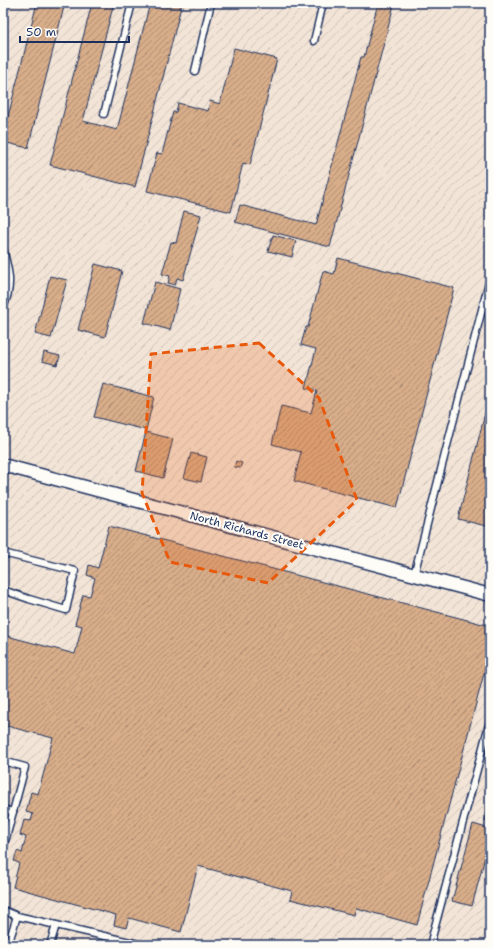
<svg xmlns="http://www.w3.org/2000/svg" width="493" height="948" font-family="'Shantell Sans',sans-serif">
<style>
.industrial{fill:url(#industrial-furrows)}
.building{fill:url(#building-hatch);stroke:#1b2f5e}
.lines{fill:none;stroke-linecap:round;stroke-linejoin:round}
.lane-casing{stroke:#1b2f5e;stroke-width:9}
.street-casing{stroke:#1b2f5e;stroke-width:15}
.lane{stroke:#fdfcf7;stroke-width:6}
.street{stroke:#fdfcf7;stroke-width:12}
.marked{fill:#e8590c;fill-opacity:0.2;stroke:#e8590c;stroke-width:3;stroke-dasharray:8 5;stroke-linejoin:round}
.labels{text-anchor:middle;stroke-width:4;stroke-linejoin:round;paint-order:stroke}
.street-label{font-size:11px;fill:#1b2f5e;stroke:#fdfcf7}
</style>
<defs>
<pattern id="industrial-furrows" width="10" height="10" patternUnits="userSpaceOnUse"><rect width="10" height="10" fill="#f2e4d6"/><path d="M-1 1l2-2M0 10L10 0M9 11l2-2" fill="none" stroke="#cfc4ba"/></pattern>
<pattern id="building-hatch" width="6" height="6" patternUnits="userSpaceOnUse"><rect width="6" height="6" fill="#d8ad89"/><path d="M-1 1l2-2M0 6l6-6M5 7l2-2" fill="none" stroke="#ae8d73"/></pattern>
</defs>
<rect width="100%" height="100%" fill="#fdfcf7"/>
<filter id="ink" filterUnits="userSpaceOnUse"><feTurbulence type="fractalNoise" baseFrequency=".025" numOctaves="2"/><feDisplacementMap in="SourceGraphic" scale="8" xChannelSelector="R" yChannelSelector="G"/><feConvolveMatrix kernelMatrix="1 2 1 2 8 2 1 2 1" color-interpolation-filters="sRGB"/></filter>
<g filter="url(#ink)">
<path class="industrial" d="M3 3H490V938L479 945H3Z"/>
<g class="building">
<path d="M37 3H65L28 148 3 142V136Z"/>
<path d="M92 3H114L83 121 117 130 150 3H182L135 187 50 165Z"/>
<path d="M378 3 394 5 330 247 235 222 240 205 316 225 361 57H364Z"/>
<path d="M234 48 277 59 250 165 243 163 231 212 147 191 157 153 162 154 173 112H176L178 103 208 111 210 101 220 104Z"/>
<path d="M184 211 201 215 183 280 177 278 175 285 168 283 170 276 162 274 171 242 176 243Z"/>
<path d="M273 235 296 241 292 257 268 251Z"/>
<path d="M338 258 454 288 397 508 294 481 301 452 272 444 281 406 311 413 317 391 306 388 316 349 301 345 306 327H308L323 271 334 274Z"/>
<path d="M95 264 122 271 105 337 78 330Z"/>
<path d="M50 276 67 280 51 338 35 334Z"/>
<path d="M155 282 180 289 170 330 144 323Z"/>
<path d="M44 352 60 356 57 365 42 361Z"/>
<path d="M103 384 154 397 146 430 94 417Z"/>
<path d="M490 394V527L458 519Z"/>
<path d="M146 432 173 439 163 478 136 471Z"/>
<path d="M191 453 207 457 201 482 184 478Z"/>
<path d="M236 461 242 463 240 468 234 467Z"/>
<path d="M109 526 490 626V651L417 925 356 908 354 915 290 899 292 891 198 866 181 932 129 918 126 928 114 925 116 915 13 887 19 863 14 861 17 851 22 853 26 837 20 835 24 820 31 821 33 814 26 812 31 792 38 794 53 738 3 725V635L75 654 82 626 75 624 83 595 90 596 95 578 87 575 89 565 98 568Z"/>
<path d="M490 801V822L485 821Z"/>
<path d="M473 824 490 829V838L472 906 452 901Z"/>
</g>
<g class="lines">
<defs>
<g id="lane">
<path d="M314 41 323 3"/>
<path d="M195 71 211 3"/>
<path d="M104 114 132 3"/>
<path d="M3 249C9 271 13 286 3 308"/>
<path d="M3 553 75 571 66 610 29 599 3 590"/>
<path d="M414 575 490 278"/>
<path d="M3 761 25 767 3 849"/>
<path d="M3 809 13 812"/>
<path d="M3 910 17 916 143 945"/>
<path d="M8 945 17 916"/>
<path d="M50 945 56 925"/>
<path d="M430 945 490 721"/>
</g>
<path id="street" d="M3 465 490 595"/>
</defs>
<use href="#lane" class="lane-casing"/>
<use href="#street" class="street-casing"/>
<use href="#lane" class="lane"/>
<use href="#street" class="street"/>
</g>
</g>
<path class="marked" d="M259 343 319 398 357 500 268 583 170 562 142 493 151 354Z"/>
<g class="labels">
<g class="street-label">
<text transform="translate(247 530) rotate(15)" y="4">North Richards Street</text>
</g>
</g>
<rect width="493" height="948" fill="none" stroke="#fdfcf7" stroke-width="16"/>
<rect x="8" y="8" width="477" height="932" fill="none" stroke="#1b2f5e" stroke-width="1.5" filter="url(#ink)"/>
<path d="M20 36v6h109v-6" fill="none" stroke="#1b2f5e" stroke-width="2"/>
<text x="26" y="36" font-size="12" fill="#1b2f5e" stroke="#fdfcf7" stroke-width="3" paint-order="stroke">50 m</text>
</svg>
